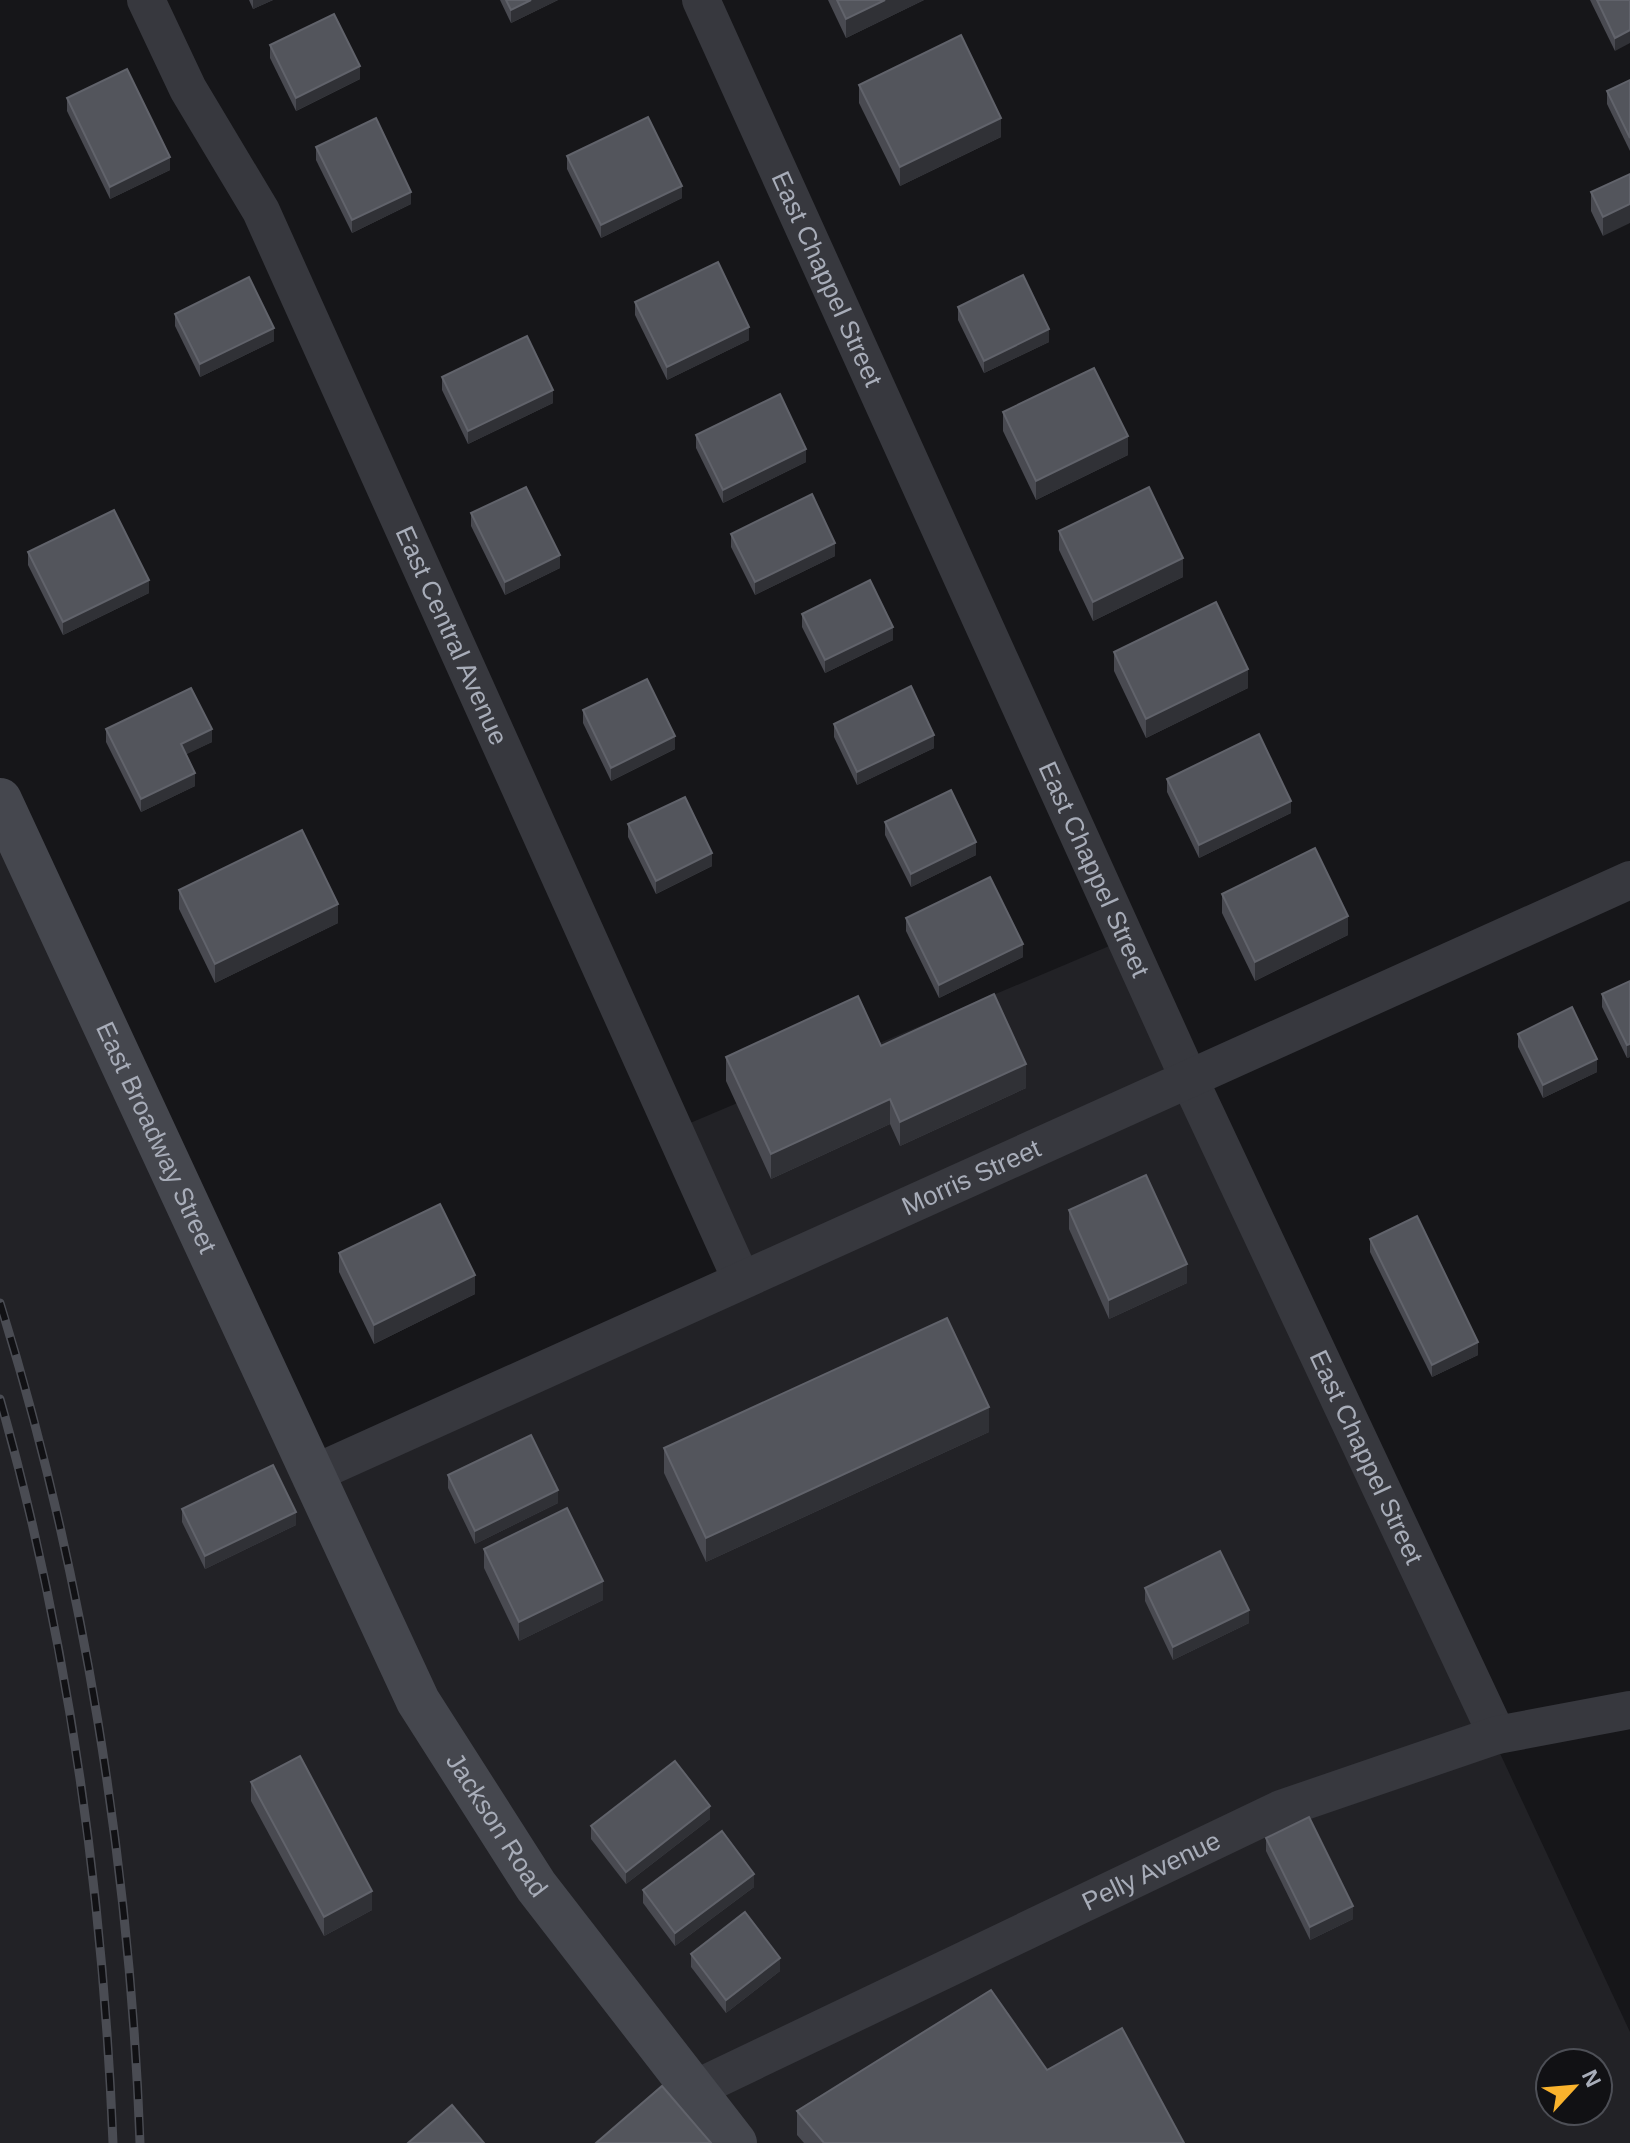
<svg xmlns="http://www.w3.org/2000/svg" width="1630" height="2143" font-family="Arial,sans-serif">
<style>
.built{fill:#222226;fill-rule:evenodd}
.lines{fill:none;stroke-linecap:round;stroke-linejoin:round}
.minor{stroke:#37383e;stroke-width:38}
.secondary{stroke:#45474e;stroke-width:44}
.rail-casing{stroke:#4a4c53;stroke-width:9}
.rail{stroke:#111114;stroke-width:6;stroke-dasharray:18;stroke-linecap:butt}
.wall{fill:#494a51}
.shaded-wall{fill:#303136}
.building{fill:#53555c;stroke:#61636b;stroke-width:2}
.labels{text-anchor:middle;stroke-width:8;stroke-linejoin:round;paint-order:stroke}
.street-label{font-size:26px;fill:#a8adb9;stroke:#111114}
</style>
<rect width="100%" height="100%" fill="#161619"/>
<path class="built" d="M0 821 302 1471 733 1272 676 1129 1114 944 1184 1076 1630 2032V2143H0ZM1550 2063H1598V2111H1550Z"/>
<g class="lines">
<g class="minor">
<path id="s1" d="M146 0 188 89 261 211 741 1279"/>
<path id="s2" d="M701 0 1190 1081 1497 1735"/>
<path id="s3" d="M313 1474 1630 880"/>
<path id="s4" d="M691 2091 1281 1809 1497 1735 1630 1710"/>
</g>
<path class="secondary" id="s5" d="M0 800 418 1701 536 1886 735 2143"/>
<defs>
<g id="rail">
<path d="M0 1303C83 1569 130 1865 140 2143"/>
<path d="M0 1399C68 1639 103 1894 113 2143"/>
</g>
</defs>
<use href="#rail" class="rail-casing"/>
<use href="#rail" class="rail"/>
</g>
<g class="wall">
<path d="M249 0H273L253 9Z"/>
<path d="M500 0H558L511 23Z"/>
<path d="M828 0H924L846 38Z"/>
<path d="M1590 0H1630L1615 51Z"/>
<path d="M270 45 360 79 296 111 270 58Z"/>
<path d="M1630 80V151L1607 104V91Z"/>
<path d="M859 85 1001 137 900 186 859 103Z"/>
<path d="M67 98 170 170 110 199 67 111Z"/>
<path d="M316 147 411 204 352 233 316 160Z"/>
<path d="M567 156 682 198 601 238 567 169Z"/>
<path d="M1630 174 1603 236 1591 211V192Z"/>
<path d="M635 302 749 340 667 380 635 315Z"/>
<path d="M958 307 1049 342 984 373 958 320Z"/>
<path d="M175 314 274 341 200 377 175 326Z"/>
<path d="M442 377 553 403 468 444 442 390Z"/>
<path d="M1003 412 1128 455 1036 500 1003 431Z"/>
<path d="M696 435 806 462 723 503 696 448Z"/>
<path d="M471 513 560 568 505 595 471 526Z"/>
<path d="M1059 531 1183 577 1093 621 1059 550Z"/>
<path d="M731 534 835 556 755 595 731 547Z"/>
<path d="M28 552 149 593 63 635 28 565Z"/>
<path d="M802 614 893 640 825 673 802 627Z"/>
<path d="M1114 652 1248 688 1146 738 1114 671Z"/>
<path d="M583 710 675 749 611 781 583 723Z"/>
<path d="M834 724 934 748 857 785 834 737Z"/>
<path d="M106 729 212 742 186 754 195 786 141 812 106 742Z"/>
<path d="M1167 779 1291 813 1199 858 1167 792Z"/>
<path d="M885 822 976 855 911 887 885 835Z"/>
<path d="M628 824 712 866 656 894 628 837Z"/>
<path d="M179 890 338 923 215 983 179 909Z"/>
<path d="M1222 894 1348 935 1255 981 1222 913Z"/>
<path d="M906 918 1023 957 939 998 906 931Z"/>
<path d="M1630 981V1057L1627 1058 1602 1007V994Z"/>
<path d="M1518 1034 1597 1072 1543 1098 1518 1047Z"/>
<path d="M881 1046 1026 1088 900 1146 890 1124 771 1179 726 1081V1057Z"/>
<path d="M1069 1210 1187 1283 1109 1319 1069 1229Z"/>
<path d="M1370 1239 1478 1355 1432 1377 1370 1252Z"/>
<path d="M339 1253 475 1294 374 1344 339 1272Z"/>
<path d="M989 1432 706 1562 664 1473V1448Z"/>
<path d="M448 1475 558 1503 475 1544 448 1488Z"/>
<path d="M182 1509 296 1525 205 1569 182 1522Z"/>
<path d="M484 1549 603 1600 519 1641 484 1568Z"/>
<path d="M1145 1588 1249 1623 1173 1660 1145 1601Z"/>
<path d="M251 1782 372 1910 324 1936 251 1801Z"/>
<path d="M710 1819 626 1884 591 1839V1826Z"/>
<path d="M1266 1838 1353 1919 1310 1940 1266 1851Z"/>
<path d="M754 1887 675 1946 643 1903V1890Z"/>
<path d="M691 1954 780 1971 726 2013 691 1967Z"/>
<path d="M1047 2070 1184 2143H804L797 2135V2111Z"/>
</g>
<g class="shaded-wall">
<path d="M253 0H273L253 9Z"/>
<path d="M531 0H558L511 23V10Z"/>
<path d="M885 0H924L846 38V19Z"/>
<path d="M1630 30V43L1615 51V38Z"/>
<path d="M360 66V79L296 111V98Z"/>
<path d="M1001 118V137L900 186V167Z"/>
<path d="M170 157V170L110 199V187Z"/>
<path d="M682 186V198L601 238V225Z"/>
<path d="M411 192V204L352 233V220Z"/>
<path d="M1630 204V223L1603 236V217Z"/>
<path d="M749 327V340L667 380V367Z"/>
<path d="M274 328V341L200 377V364Z"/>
<path d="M1049 329V342L984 373V361Z"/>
<path d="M553 390V403L468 444V431Z"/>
<path d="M1128 436V455L1036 500V481Z"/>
<path d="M806 449V462L723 503V490Z"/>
<path d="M835 543V556L755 595V582Z"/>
<path d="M560 555V568L505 595V582Z"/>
<path d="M1183 558V577L1093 621V602Z"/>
<path d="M149 580V593L63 635V622Z"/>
<path d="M893 627V640L825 673V660Z"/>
<path d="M1248 669V688L1146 738V719Z"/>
<path d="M212 729V742L181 757V744Z"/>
<path d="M934 735V748L857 785V772Z"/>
<path d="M675 736V749L611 781V768Z"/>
<path d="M195 773V786L141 812V799Z"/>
<path d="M1291 801V813L1199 858V845Z"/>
<path d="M976 842V855L911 887V874Z"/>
<path d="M712 853V866L656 894V881Z"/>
<path d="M338 904V923L215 983V964Z"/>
<path d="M1348 916V935L1255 981V962Z"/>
<path d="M1023 944V957L939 998V985Z"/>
<path d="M1630 1044V1057L1627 1058V1045Z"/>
<path d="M1597 1059V1072L1543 1098V1085Z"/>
<path d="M1026 1064V1088L900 1146V1122Z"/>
<path d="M890 1099V1124L771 1179V1154Z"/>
<path d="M1187 1264V1283L1109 1319V1300Z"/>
<path d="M475 1275V1294L374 1344V1325Z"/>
<path d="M1478 1342V1355L1432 1377V1365Z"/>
<path d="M989 1407V1432L706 1562V1538Z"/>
<path d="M558 1490V1503L475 1544V1531Z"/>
<path d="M296 1512V1525L205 1569V1556Z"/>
<path d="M603 1581V1600L519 1641V1622Z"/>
<path d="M1249 1610V1623L1173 1660V1647Z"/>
<path d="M710 1806V1819L626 1884V1872Z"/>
<path d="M754 1874V1887L675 1946V1933Z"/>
<path d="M372 1891V1910L324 1936V1917Z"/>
<path d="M1353 1906V1919L1310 1940V1927Z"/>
<path d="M780 1958V1971L726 2013V2000Z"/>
</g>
<g class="building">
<path d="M506 0H531L511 10Z"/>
<path d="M837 0H885L846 19Z"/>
<path d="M1597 0H1630V30L1615 38Z"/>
<path d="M334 14 360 66 296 98 270 45Z"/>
<path d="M961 35 1001 118 900 167 859 85Z"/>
<path d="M127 69 170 157 110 187 67 98Z"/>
<path d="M1630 80V138L1607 91Z"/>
<path d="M648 117 682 186 601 225 567 156Z"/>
<path d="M376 118 411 192 352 220 316 147Z"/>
<path d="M1630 174V204L1603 217 1591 192Z"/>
<path d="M718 262 749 327 667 367 635 302Z"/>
<path d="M1023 275 1049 329 984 361 958 307Z"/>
<path d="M249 277 274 328 200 364 175 314Z"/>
<path d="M527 336 553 390 468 431 442 377Z"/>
<path d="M1094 368 1128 436 1036 481 1003 412Z"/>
<path d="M780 394 806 449 723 490 696 435Z"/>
<path d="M526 487 560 555 505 582 471 513Z"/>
<path d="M1149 487 1183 558 1093 602 1059 531Z"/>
<path d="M812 494 835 543 755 582 731 534Z"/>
<path d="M114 510 149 580 63 622 28 552Z"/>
<path d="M870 580 893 627 825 660 802 614Z"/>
<path d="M1216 602 1248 669 1146 719 1114 652Z"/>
<path d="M647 679 675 736 611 768 583 710Z"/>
<path d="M911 686 934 735 857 772 834 724Z"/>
<path d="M191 688 212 729 181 744 195 773 141 799 106 729Z"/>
<path d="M1259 734 1291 801 1199 845 1167 779Z"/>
<path d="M951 790 976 842 911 874 885 822Z"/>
<path d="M685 797 712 853 656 881 628 824Z"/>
<path d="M302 830 338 904 215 964 179 890Z"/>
<path d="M1315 848 1348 916 1255 962 1222 894Z"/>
<path d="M990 877 1023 944 939 985 906 918Z"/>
<path d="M1630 981V1044L1627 1045 1602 994Z"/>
<path d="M994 994 1026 1064 900 1122 890 1099 771 1154 726 1057 858 996 881 1046Z"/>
<path d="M1572 1007 1597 1059 1543 1085 1518 1034Z"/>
<path d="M1146 1175 1187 1264 1109 1300 1069 1210Z"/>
<path d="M440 1204 475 1275 374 1325 339 1253Z"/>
<path d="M1417 1216 1478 1342 1432 1365 1370 1239Z"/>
<path d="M947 1318 989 1407 706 1538 664 1448Z"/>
<path d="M531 1435 558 1490 475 1531 448 1475Z"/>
<path d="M273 1465 296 1512 205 1556 182 1509Z"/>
<path d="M567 1508 603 1581 519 1622 484 1549Z"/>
<path d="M1220 1551 1249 1610 1173 1647 1145 1588Z"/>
<path d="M300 1756 372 1891 324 1917 251 1782Z"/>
<path d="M675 1761 710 1806 626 1872 591 1826Z"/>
<path d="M1309 1817 1353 1906 1310 1927 1266 1838Z"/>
<path d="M722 1831 754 1874 675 1933 643 1890Z"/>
<path d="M745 1912 780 1958 726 2000 691 1954Z"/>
<path d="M991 1990 1047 2070 1122 2028 1184 2143H824L797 2111Z"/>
<path d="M662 2086 711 2143H596Z"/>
<path d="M452 2105 484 2143H408Z"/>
</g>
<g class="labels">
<g class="street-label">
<text dy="9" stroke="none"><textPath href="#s2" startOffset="306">East Chappel Street</textPath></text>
<text dy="9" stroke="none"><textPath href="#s1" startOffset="706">East Central Avenue</textPath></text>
<text dy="9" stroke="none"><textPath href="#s2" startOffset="954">East Chappel Street</textPath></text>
<text dy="9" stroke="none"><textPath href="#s5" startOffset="372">East Broadway Street</textPath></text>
<text dy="9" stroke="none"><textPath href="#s3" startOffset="722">Morris Street</textPath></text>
<text dy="9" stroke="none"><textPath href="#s2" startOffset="1602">East Chappel Street</textPath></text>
<text dy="9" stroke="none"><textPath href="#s5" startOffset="1140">Jackson Road</textPath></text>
<text dy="9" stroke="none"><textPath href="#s4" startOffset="510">Pelly Avenue</textPath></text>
</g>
</g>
<g transform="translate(1574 2087) rotate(64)"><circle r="38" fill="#111114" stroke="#4d4f56" stroke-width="2"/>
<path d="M0-6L14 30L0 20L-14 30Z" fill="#fab32d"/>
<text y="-12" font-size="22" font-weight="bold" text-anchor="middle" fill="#a8adb9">N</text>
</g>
</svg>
